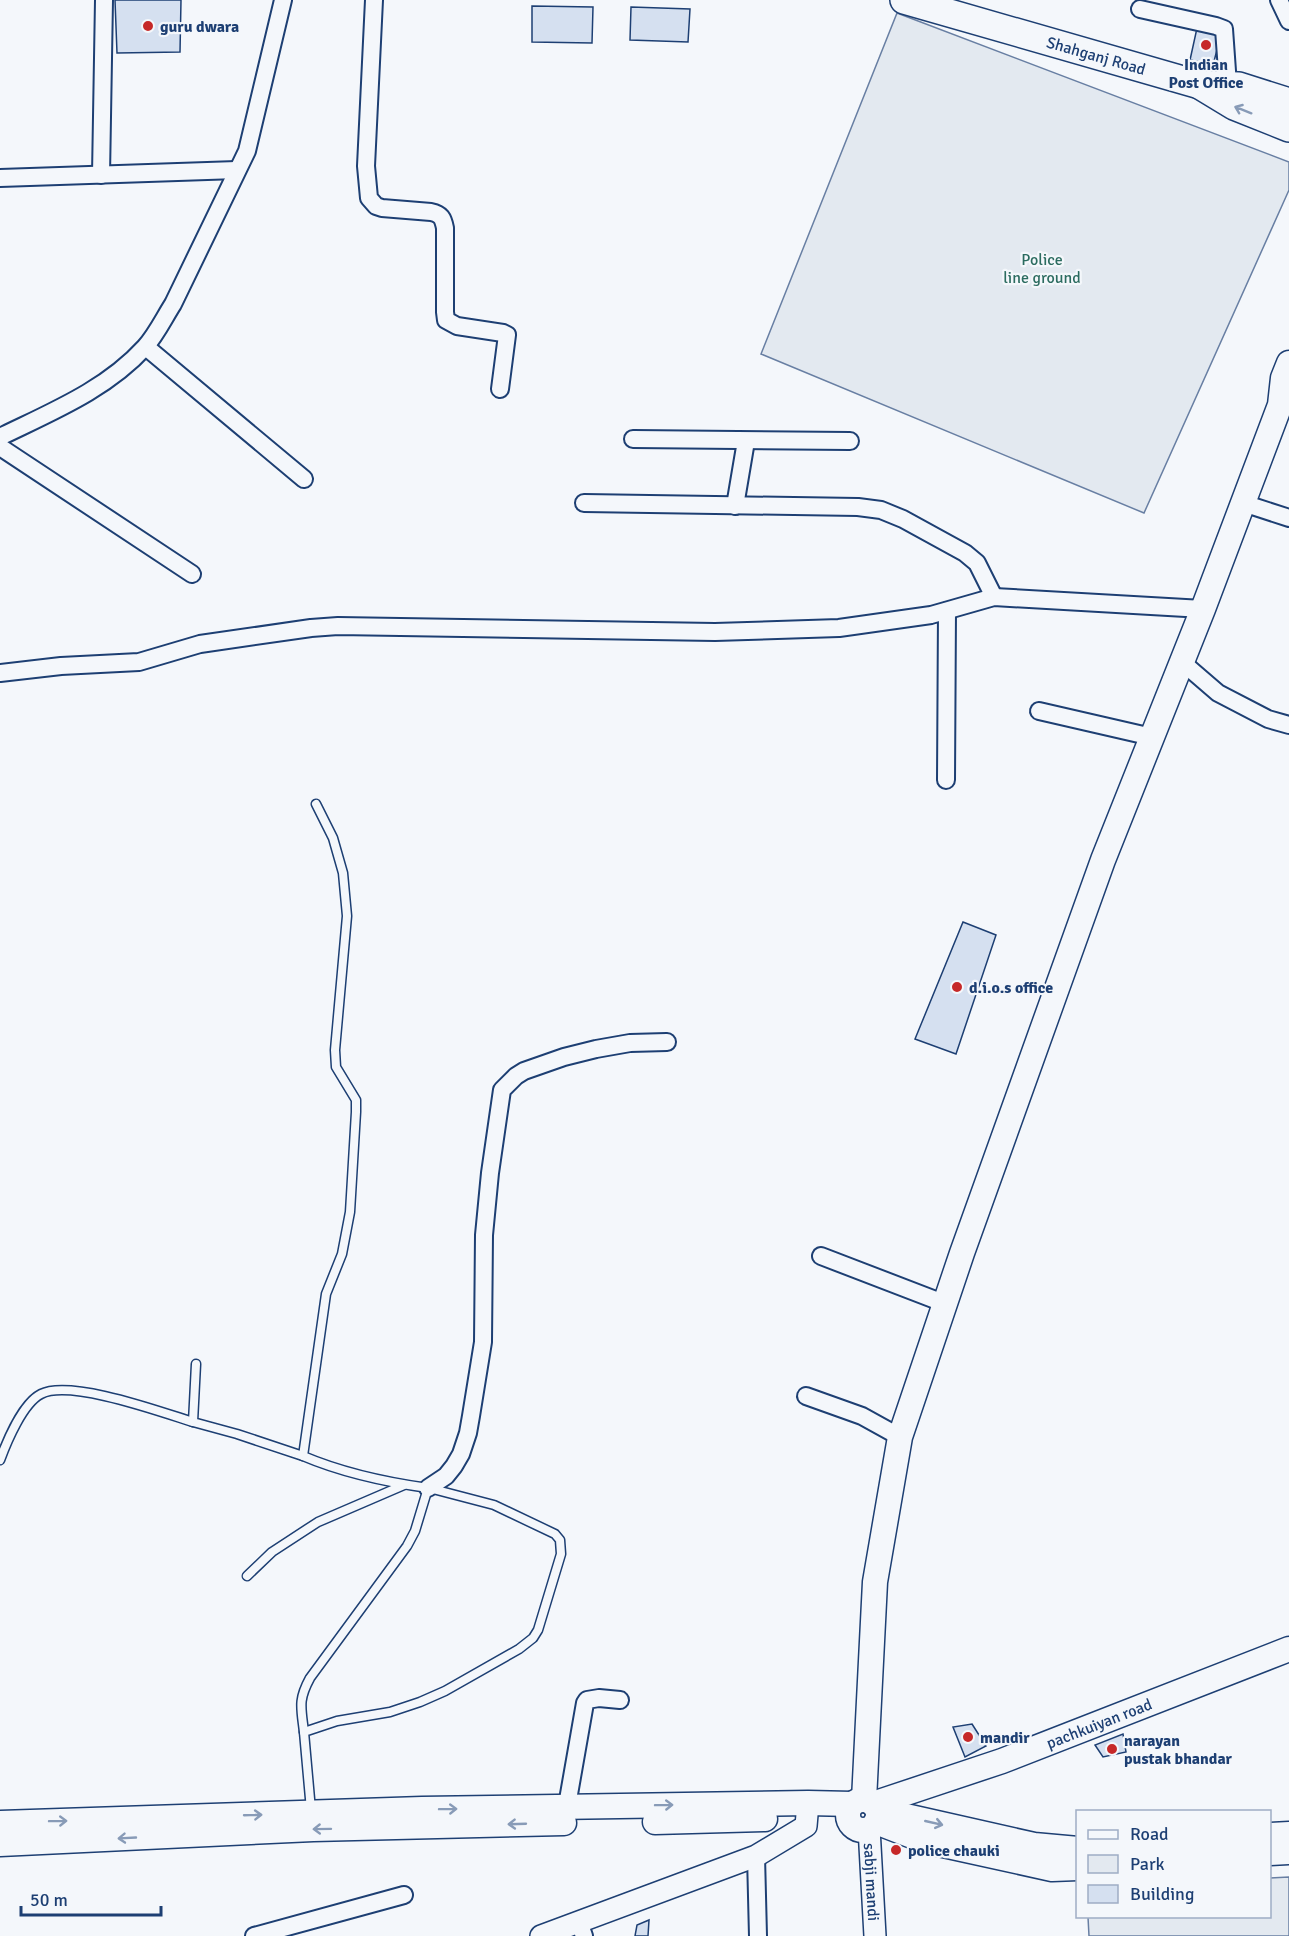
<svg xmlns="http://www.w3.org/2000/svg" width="1289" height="1936" font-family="Signika,sans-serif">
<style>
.green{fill:#e3e9f0;stroke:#687fa3;stroke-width:1.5}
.building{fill:#d5e0f0;stroke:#1d3f73;stroke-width:1.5}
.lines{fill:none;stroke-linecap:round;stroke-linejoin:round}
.service-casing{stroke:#1d3f73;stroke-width:11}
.minor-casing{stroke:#1d3f73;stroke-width:20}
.tertiary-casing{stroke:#1d3f73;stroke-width:24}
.secondary-casing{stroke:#1d3f73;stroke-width:27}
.primary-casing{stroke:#1d3f73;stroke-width:30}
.service{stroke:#f4f7fb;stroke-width:8}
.minor{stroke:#f4f7fb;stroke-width:16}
.tertiary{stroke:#f4f7fb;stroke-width:21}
.secondary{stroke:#f4f7fb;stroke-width:24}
.primary{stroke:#f4f7fb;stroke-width:27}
.oneway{stroke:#889bb7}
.poi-dot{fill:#c62828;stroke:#f4f7fb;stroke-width:2}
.labels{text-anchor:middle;stroke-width:4.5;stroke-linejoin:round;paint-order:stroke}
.poi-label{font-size:16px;font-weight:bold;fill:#1d3f73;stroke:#f4f7fb;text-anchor:start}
.street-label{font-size:16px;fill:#1d3f73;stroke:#f4f7fb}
.park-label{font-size:16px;fill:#2c6c60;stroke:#f4f7fb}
</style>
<rect width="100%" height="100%" fill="#f4f7fb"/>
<g class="green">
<path d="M897 13 1289 162V190L1144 513 761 354Z"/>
<path d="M1289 1877V1936H1089L1088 1917 1270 1916V1878Z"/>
</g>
<g class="building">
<path d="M115 0H181L180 52 117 53Z"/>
<path d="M532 6 593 7 592 43 532 42Z"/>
<path d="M631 7 690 9 688 42 630 40Z"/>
<path d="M1197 28 1222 31 1213 65 1190 60Z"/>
<path d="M963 922 996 935 956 1054 915 1039Z"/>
<path d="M972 1724 986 1746 965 1757 953 1727Z"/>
<path d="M1123 1734 1126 1752 1103 1757 1095 1745Z"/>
<path d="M649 1920 648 1936H635L637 1925Z"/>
</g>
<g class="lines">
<defs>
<g id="service">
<path d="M196 1364 193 1422 237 1434 303 1456"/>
<path d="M0 1460C7 1441 23 1403 41 1394 70 1379 161 1412 193 1422"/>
<path d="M247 1576 272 1552 318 1522 404 1485"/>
<path d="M304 1732C301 1707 298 1700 310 1678L407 1546 415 1531 428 1488C385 1482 343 1473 303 1456L326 1294 342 1254 350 1212 356 1112V1100L336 1067 335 1050 347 916 343 873 333 838 316 804"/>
<path d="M311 1810 304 1732 337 1721 390 1712 420 1702 445 1691 519 1649 533 1638 538 1630 561 1554 560 1540 555 1534 494 1505 429 1488"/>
</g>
<g id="minor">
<path d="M374 0 366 166 369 198 376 206 382 208 431 212C441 214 443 218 445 228V312L446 320 457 326 503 333 507 335 500 389"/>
<path d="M1279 0 1289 21"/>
<path d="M1140 9 1216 26 1224 29 1228 85"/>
<path d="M101 175 104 0"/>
<path d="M0 178 237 170"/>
<path d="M146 347 304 479"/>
<path d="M0 437C51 412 106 390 145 347 156 335 164 318 173 304L247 151 283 0"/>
<path d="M633 439 850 441"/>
<path d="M0 447 192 574"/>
<path d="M584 503 858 507 881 510 903 519 965 553 977 563 994 597"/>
<path d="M1243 503 1289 518"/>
<path d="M735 506 746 441"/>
<path d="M1182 662 1218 693 1268 719 1289 725"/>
<path d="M0 673 61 666 139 662 200 644 311 628 338 626 715 632 839 628 931 615 994 597 1203 609"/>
<path d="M1039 711 1152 737"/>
<path d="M946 780 947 611"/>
<path d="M821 1256 946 1304"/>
<path d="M806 1396 862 1416 900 1437"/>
<path d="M428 1488 446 1476 454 1466 461 1454 468 1433 471 1416 483 1342 484 1235 490 1173 502 1090 516 1076 524 1071 564 1057 596 1049 630 1043 667 1042"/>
<path d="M565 1817 585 1703 587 1700 599 1698 620 1700"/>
<path d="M756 1856 758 1936"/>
<path d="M579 1922 584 1936"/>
<path d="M254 1936 404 1895"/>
</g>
<g id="tertiary">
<path id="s1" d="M869 1828 875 1936"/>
<path d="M541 1936 756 1856 806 1826 808 1803"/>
</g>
<g id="secondary">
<path d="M864 1800 875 1582 900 1437 962 1253 1103 860 1203 609 1280 405 1283 378 1289 363"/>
<circle cx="863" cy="1815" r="15"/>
<path id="s2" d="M873 1804 1002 1761 1289 1649"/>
<path d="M879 1810 1034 1845 1078 1849"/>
<path d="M655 1822 765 1819"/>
<path d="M876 1822 925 1841 1052 1869 1078 1868"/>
<path d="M0 1823 422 1809 808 1803 852 1804"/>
<path d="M1270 1835 1289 1834"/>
<path d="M0 1844 313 1829 564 1823"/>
<path d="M1270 1853 1289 1852"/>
</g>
<g id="primary">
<path id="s3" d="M904 0 1200 85 1239 86 1289 102"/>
<path d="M1201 86 1234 106 1289 128"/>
</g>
</defs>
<use href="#service" class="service-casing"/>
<use href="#minor" class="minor-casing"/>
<use href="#tertiary" class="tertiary-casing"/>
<use href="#secondary" class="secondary-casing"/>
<use href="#primary" class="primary-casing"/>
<use href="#service" class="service"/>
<use href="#minor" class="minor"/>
<use href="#tertiary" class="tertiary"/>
<use href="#secondary" class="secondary"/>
<use href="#primary" class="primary"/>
</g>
<defs><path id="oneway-shaft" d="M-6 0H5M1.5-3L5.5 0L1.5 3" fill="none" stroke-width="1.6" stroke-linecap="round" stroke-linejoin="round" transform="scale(1.5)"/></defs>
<g class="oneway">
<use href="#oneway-shaft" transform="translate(1243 110) rotate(-158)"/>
<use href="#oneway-shaft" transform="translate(664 1805) rotate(-1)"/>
<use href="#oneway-shaft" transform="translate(448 1809) rotate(-1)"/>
<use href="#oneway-shaft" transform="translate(253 1815) rotate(-2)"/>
<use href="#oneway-shaft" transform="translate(58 1821) rotate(-1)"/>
<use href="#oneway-shaft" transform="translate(934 1823) rotate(13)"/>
<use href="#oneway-shaft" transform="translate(517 1824) rotate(178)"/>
<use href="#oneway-shaft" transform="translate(322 1829) rotate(179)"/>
<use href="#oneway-shaft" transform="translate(127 1838) rotate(177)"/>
</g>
<g class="poi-dot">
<circle cx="148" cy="26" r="6"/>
<circle cx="1206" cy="45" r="6"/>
<circle cx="957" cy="987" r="6"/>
<circle cx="968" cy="1737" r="6"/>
<circle cx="1112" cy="1749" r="6"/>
<circle cx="896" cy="1850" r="6"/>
</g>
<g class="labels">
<g class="poi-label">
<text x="160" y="32">guru dwara</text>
<text x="1206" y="70" text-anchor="middle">Indian<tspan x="1206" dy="18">Post Office</tspan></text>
<text x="969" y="993">d.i.o.s office</text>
<text x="980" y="1743">mandir</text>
<text x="1124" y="1746">narayan<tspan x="1124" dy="18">pustak bhandar</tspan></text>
<text x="908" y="1856">police chauki</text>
</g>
<g class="street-label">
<text dy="6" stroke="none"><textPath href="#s3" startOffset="200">Shahganj Road</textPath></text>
<text dy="6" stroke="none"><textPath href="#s2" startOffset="240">pachkuiyan road</textPath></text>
<text dy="6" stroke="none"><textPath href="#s1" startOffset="54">sabji mandi</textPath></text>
</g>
<g class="park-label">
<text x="1042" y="265">Police<tspan x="1042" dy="18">line ground</tspan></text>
</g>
</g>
<rect x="1076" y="1810" width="195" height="108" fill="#f4f7fb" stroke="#9eadc5" stroke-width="1.5"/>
<rect x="1088" y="1830" width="30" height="9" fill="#f4f7fb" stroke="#9eadc5" stroke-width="1.5"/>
<text x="1130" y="1840" font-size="18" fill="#1d3f73">Road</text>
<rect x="1088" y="1855" width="30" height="18" fill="#e3e9f0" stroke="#9eadc5" stroke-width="1.5"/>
<text x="1130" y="1870" font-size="18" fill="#1d3f73">Park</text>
<rect x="1088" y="1885" width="30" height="18" fill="#d5e0f0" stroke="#9eadc5" stroke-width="1.5"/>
<text x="1130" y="1900" font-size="18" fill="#1d3f73">Building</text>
<path d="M21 1906v9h140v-9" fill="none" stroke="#1d3f73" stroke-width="3"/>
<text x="30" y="1906" font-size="18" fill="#1d3f73" stroke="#f4f7fb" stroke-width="4.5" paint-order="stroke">50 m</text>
</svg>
